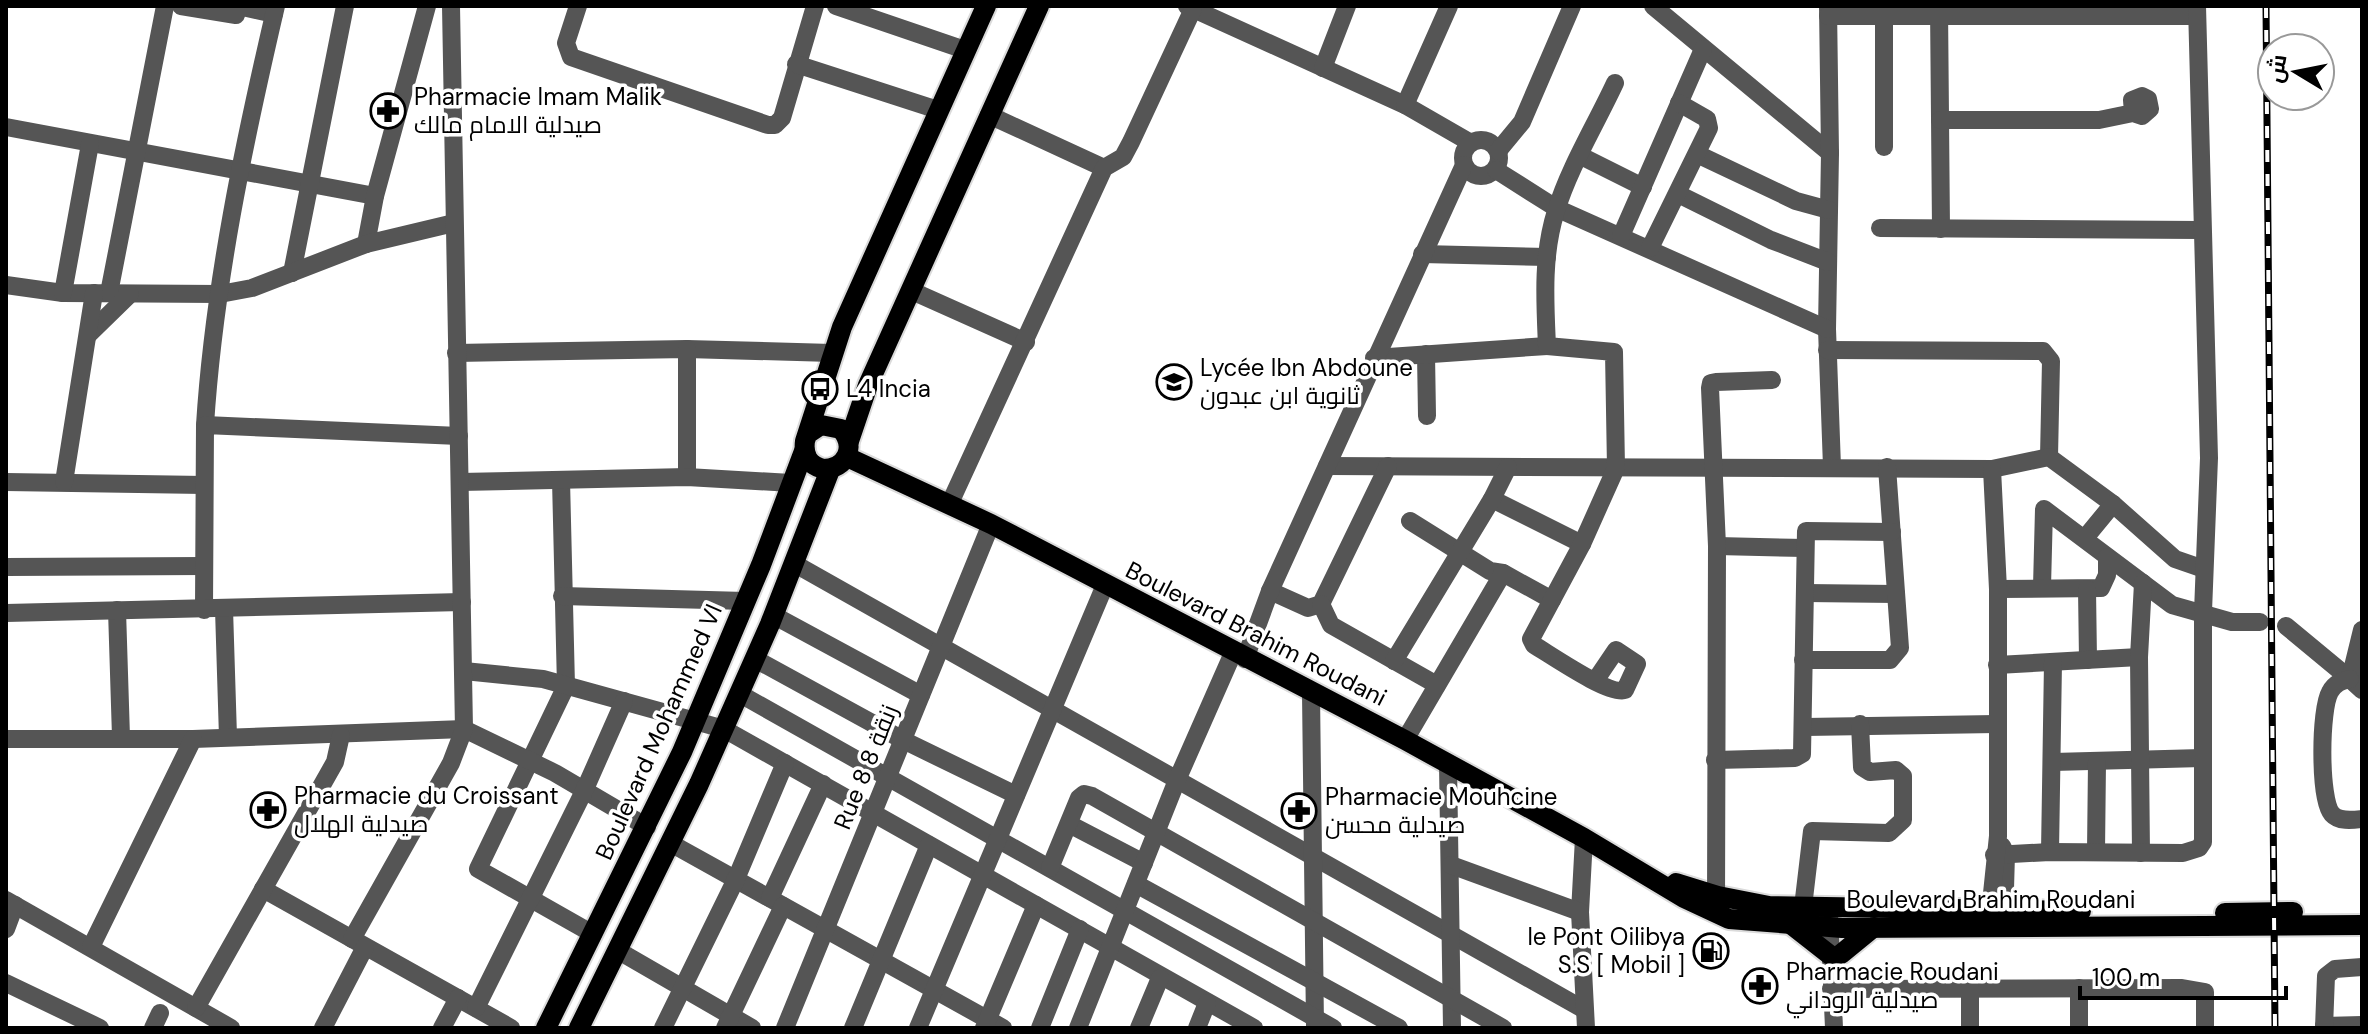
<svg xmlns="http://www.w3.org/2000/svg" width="2368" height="1034" font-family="'DM Sans',Cairo,sans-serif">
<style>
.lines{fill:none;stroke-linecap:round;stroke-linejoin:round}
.major-casing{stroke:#dbdbdb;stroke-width:24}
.minor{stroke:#555;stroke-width:18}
.major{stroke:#000;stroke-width:20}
.rail-casing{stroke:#000;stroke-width:7}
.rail{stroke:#fff;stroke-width:4;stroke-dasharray:12;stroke-linecap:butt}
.labels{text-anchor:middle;stroke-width:7;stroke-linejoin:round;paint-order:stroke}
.poi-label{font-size:24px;fill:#000;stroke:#fff;text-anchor:start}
.street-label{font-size:24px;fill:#000;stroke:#fff}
</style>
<rect width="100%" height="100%" fill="#fff"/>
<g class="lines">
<defs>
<g id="major">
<path d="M809 433 821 425 841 429C857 447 846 469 823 469 809 465 803 456 805 441L842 327 986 6"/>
<path d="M849 441 868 385 1039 6"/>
<path d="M847 457 991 524 1405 740 1584 838 1684 898 1729 919 1842 928 2362 925"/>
<path d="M1676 883 1718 896 1769 906 2081 911"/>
<path d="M2225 913 2293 912"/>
<path d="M1793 926 1830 955"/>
<path d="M1841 954 1874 927"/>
<path d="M546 1028 682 752 761 565 804 451"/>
<path d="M579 1028 699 784 770 624 830 470"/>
</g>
</defs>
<use href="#major" class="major-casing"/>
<g class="minor">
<path d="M181 6 236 15 238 6 274 14"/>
<path d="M578 6 566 43 571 57 768 125H775L782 118 815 6"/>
<path d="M836 6 965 50"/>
<path d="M1187 6 1405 105 1471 143"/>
<path d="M1653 6 1830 153"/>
<path d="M1828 6 1830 153 1827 329 1832 467"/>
<path d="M1884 6V147"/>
<path d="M1939 6 1941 229"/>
<path d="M1828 16H2197"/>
<path d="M796 64 938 110"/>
<path d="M1323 68 1347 6"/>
<path d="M1405 105 1449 6"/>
<path d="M989 115 1104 168"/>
<path d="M1940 120H2099L2133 113 2142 116 2150 109 2148 99 2142 96 2132 100 2133 113"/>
<path d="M6 127 375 196"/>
<circle cx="1481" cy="158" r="18"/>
<path d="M1498 151 1522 122 1572 6"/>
<path d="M1697 154 1796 201 1829 210"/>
<path d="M1581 156 1643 187"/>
<path d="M1496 170 1556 208 1827 329"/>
<path d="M1678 194 1771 240 1828 262"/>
<path d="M1880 228 2201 230"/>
<path d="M1621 236 1703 49"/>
<path d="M366 244 375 196 427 6"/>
<path d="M1650 248 1709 128 1707 119 1679 103"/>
<path d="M1422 254 1547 257"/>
<path d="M292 273 345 6"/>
<path d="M6 285 63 293 220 294 252 288 366 244 454 223"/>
<path d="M912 291 1026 342"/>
<path d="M63 293 90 144"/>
<path d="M109 293 165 6"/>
<path d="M89 334 130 294"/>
<path d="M1827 350 2043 351 2051 361 2049 457"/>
<path d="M456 353 687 349 832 353"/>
<path d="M1426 354 1427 416"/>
<path d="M1374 358 1547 346"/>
<path d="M205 425C214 284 244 143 276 6"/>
<path d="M1327 466 1992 469 2049 457 2113 504 2175 559 2204 569"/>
<path d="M687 477V349"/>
<path d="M561 480 566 686 478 869 593 934"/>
<path d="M6 482 204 485"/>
<path d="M64 482 94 293"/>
<path d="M460 482 687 477 791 483"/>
<path d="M1492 499 1582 544"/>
<path d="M950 503 1104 168 1123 157 1131 142 1193 9"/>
<path d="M1410 521 1490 571 1503 573 1552 600"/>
<path d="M2085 538 2113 504"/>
<path d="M1717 546 1805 548"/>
<path d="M795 564 1583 1009"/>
<path d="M6 567 204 566"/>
<path d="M2042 587 2044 509 2172 605 2232 622H2260"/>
<path d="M1998 589 2101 588 2107 575V557"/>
<path d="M2087 589 2088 660"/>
<path d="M1270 591 1308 608 1321 604 1388 466"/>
<path d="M1805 593 1896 594"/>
<path d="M562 596 745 601"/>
<path d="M1321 604 1331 625 1437 685"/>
<path d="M224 609 228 737"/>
<path d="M117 610 121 737"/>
<path d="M204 610 205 425 459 436"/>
<path d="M6 613 462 602"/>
<path d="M773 615 921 695"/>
<path d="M2286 626 2350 679"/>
<path d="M2362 630 2350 679 2362 690"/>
<path d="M755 659 903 740 1016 795"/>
<path d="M1245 659 1270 591 1464 165"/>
<path d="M1803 660H1890L1900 648 1887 467"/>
<path d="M1394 661 1492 499 1508 467"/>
<path d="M1997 665 2139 657"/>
<path d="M464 671 543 679 724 729 1254 1028"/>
<path d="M2350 679C2341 681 2335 683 2330 692 2320 709 2319 799 2332 814 2339 822 2353 820 2362 819"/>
<path d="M1595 681 1616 650 1637 664 1625 690C1610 696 1551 655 1534 645L1531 639 1582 544 1616 468 1614 352 1547 346C1545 301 1542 255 1556 211 1569 168 1596 124 1615 83"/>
<path d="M1311 693 1315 1026"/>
<path d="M740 694 1333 1028"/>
<path d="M1805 727 1996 724"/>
<path d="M6 739H193L464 729 555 773 647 827"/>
<path d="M1405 740 1503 573"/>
<path d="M1715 760 1795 758 1802 754 1806 531 1892 532"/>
<path d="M2053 762 2202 758"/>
<path d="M1448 764 1452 1028"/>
<path d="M1069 824 1144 863"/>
<path d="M1584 838 1580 912 1586 1028"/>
<path d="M672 844 1003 1028"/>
<path d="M2002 846 2006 854 2004 924"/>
<path d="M2050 852 2053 662"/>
<path d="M2096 852 2097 762"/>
<path d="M2141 853 2139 657 2143 583"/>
<path d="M1994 855 2050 852 2183 853 2199 848 2203 842V612L2209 458 2197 6"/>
<path d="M1451 865 1580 912"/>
<path d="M1050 868 1079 798 1084 794 1092 796 1503 1028"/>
<path d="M1136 884 1399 1028"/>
<path d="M263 889 511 1028"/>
<path d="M770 898 823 784"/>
<path d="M6 900 231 1028"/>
<path d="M1716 907 1717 546 1710 388 1711 383 1716 382 1772 380"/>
<path d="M1803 907 1812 831 1889 833 1903 820V776L1896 770 1870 772 1862 767 1860 724"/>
<path d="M1829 915 1834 1028"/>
<path d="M1989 922 1998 836V589L1992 469"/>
<path d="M6 929 15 905"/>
<path d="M352 939 451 763 464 729 451 6"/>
<path d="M91 947 193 739"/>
<path d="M617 950 752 1028"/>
<path d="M6 983 100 1028"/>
<path d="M1831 989 2182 988 2205 992V1028"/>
<path d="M196 1008 335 762 341 735"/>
<path d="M476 1008 585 789 624 701"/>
<path d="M2324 1026 2362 1025"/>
<path d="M153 1028 160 1013"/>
<path d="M323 1028 365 947"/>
<path d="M442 1028 458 998"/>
<path d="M663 1028 736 879 785 763"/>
<path d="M725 1028 783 906"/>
<path d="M785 1028 991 524"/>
<path d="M853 1028 929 845"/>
<path d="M918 1028 1105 585"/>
<path d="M984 1028 1036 905"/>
<path d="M1040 1028 1080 929"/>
<path d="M1078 1028 1177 780 1233 653"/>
<path d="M1139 1028 1160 978"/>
<path d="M1197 1028 1207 1003"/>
<path d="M1970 1028V988"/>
<path d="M2079 1028V988"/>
<path d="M2324 1028 2326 976 2335 969 2362 967"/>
</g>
<use href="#major" class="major"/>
<defs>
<path id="rail" d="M2266 6 2275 1028"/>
</defs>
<use href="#rail" class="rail-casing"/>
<use href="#rail" class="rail"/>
</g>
<defs>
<symbol id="pharmacy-ring" viewBox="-11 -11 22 22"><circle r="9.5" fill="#fff" stroke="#000" stroke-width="1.5"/><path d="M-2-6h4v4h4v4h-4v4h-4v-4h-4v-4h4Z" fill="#000"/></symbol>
<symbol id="school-ring" viewBox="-11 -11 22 22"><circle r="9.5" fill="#fff" stroke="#000" stroke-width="1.5"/><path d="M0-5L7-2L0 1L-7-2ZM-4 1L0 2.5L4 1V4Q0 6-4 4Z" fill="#000"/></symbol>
<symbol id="bus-ring" viewBox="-11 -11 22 22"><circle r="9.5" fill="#fff" stroke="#000" stroke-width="1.5"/><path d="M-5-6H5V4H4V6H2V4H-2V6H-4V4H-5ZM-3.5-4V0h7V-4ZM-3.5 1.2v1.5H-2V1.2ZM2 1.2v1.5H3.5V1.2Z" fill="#000"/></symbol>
<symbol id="fuel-ring" viewBox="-11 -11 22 22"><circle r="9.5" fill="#fff" stroke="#000" stroke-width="1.5"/><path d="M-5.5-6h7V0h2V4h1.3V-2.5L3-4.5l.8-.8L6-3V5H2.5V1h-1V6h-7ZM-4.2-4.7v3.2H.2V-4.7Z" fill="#000"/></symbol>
</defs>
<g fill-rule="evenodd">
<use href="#pharmacy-ring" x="368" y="91" width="40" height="40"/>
<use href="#school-ring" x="1154" y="362" width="40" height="40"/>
<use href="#bus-ring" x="800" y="369" width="40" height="40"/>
<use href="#pharmacy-ring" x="248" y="790" width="40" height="40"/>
<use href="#pharmacy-ring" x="1279" y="791" width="40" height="40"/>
<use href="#fuel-ring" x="1691" y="931" width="40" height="40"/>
<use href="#pharmacy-ring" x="1740" y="966" width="40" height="40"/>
</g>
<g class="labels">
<g class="poi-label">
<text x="414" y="105">Pharmacie Imam Malik<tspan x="414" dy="28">صيدلية الامام مالك</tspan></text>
<text x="1200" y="376">Lycée Ibn Abdoune<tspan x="1200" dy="28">ثانوية ابن عبدون</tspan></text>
<text x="846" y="397">L4 Incia</text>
<text x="294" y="804">Pharmacie du Croissant<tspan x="294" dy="28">صيدلية الهلال</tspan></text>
<text x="1325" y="805">Pharmacie Mouhcine<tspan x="1325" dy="28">صيدلية محسن</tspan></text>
<text x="1685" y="945" text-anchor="end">le Pont Oilibya<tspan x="1685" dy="28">S.S [ Mobil ]</tspan></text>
<text x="1786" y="980">Pharmacie Roudani<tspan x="1786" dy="28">صيدلية الروداني</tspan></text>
</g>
<g class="street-label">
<text transform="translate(1256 634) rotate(27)" y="8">Boulevard Brahim Roudani</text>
<text transform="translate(659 732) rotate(-66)" y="8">Boulevard Mohammed VI</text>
<text transform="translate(866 767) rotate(-68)" y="8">Rue 8 8 زنقة</text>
<text x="1991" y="908">Boulevard Brahim Roudani</text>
</g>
</g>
<rect width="2368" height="1034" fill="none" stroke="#000000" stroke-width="16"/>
<g transform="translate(2296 72) rotate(280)"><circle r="38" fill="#ffffff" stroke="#999999" stroke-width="2"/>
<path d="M0-6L14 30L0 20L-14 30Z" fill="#000000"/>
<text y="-12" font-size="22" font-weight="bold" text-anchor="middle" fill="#000000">ش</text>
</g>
<path d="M2080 986v12h206v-12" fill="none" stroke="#000000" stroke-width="4"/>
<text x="2092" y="986" font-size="24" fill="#000000" stroke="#ffffff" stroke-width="6" paint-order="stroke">100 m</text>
</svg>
